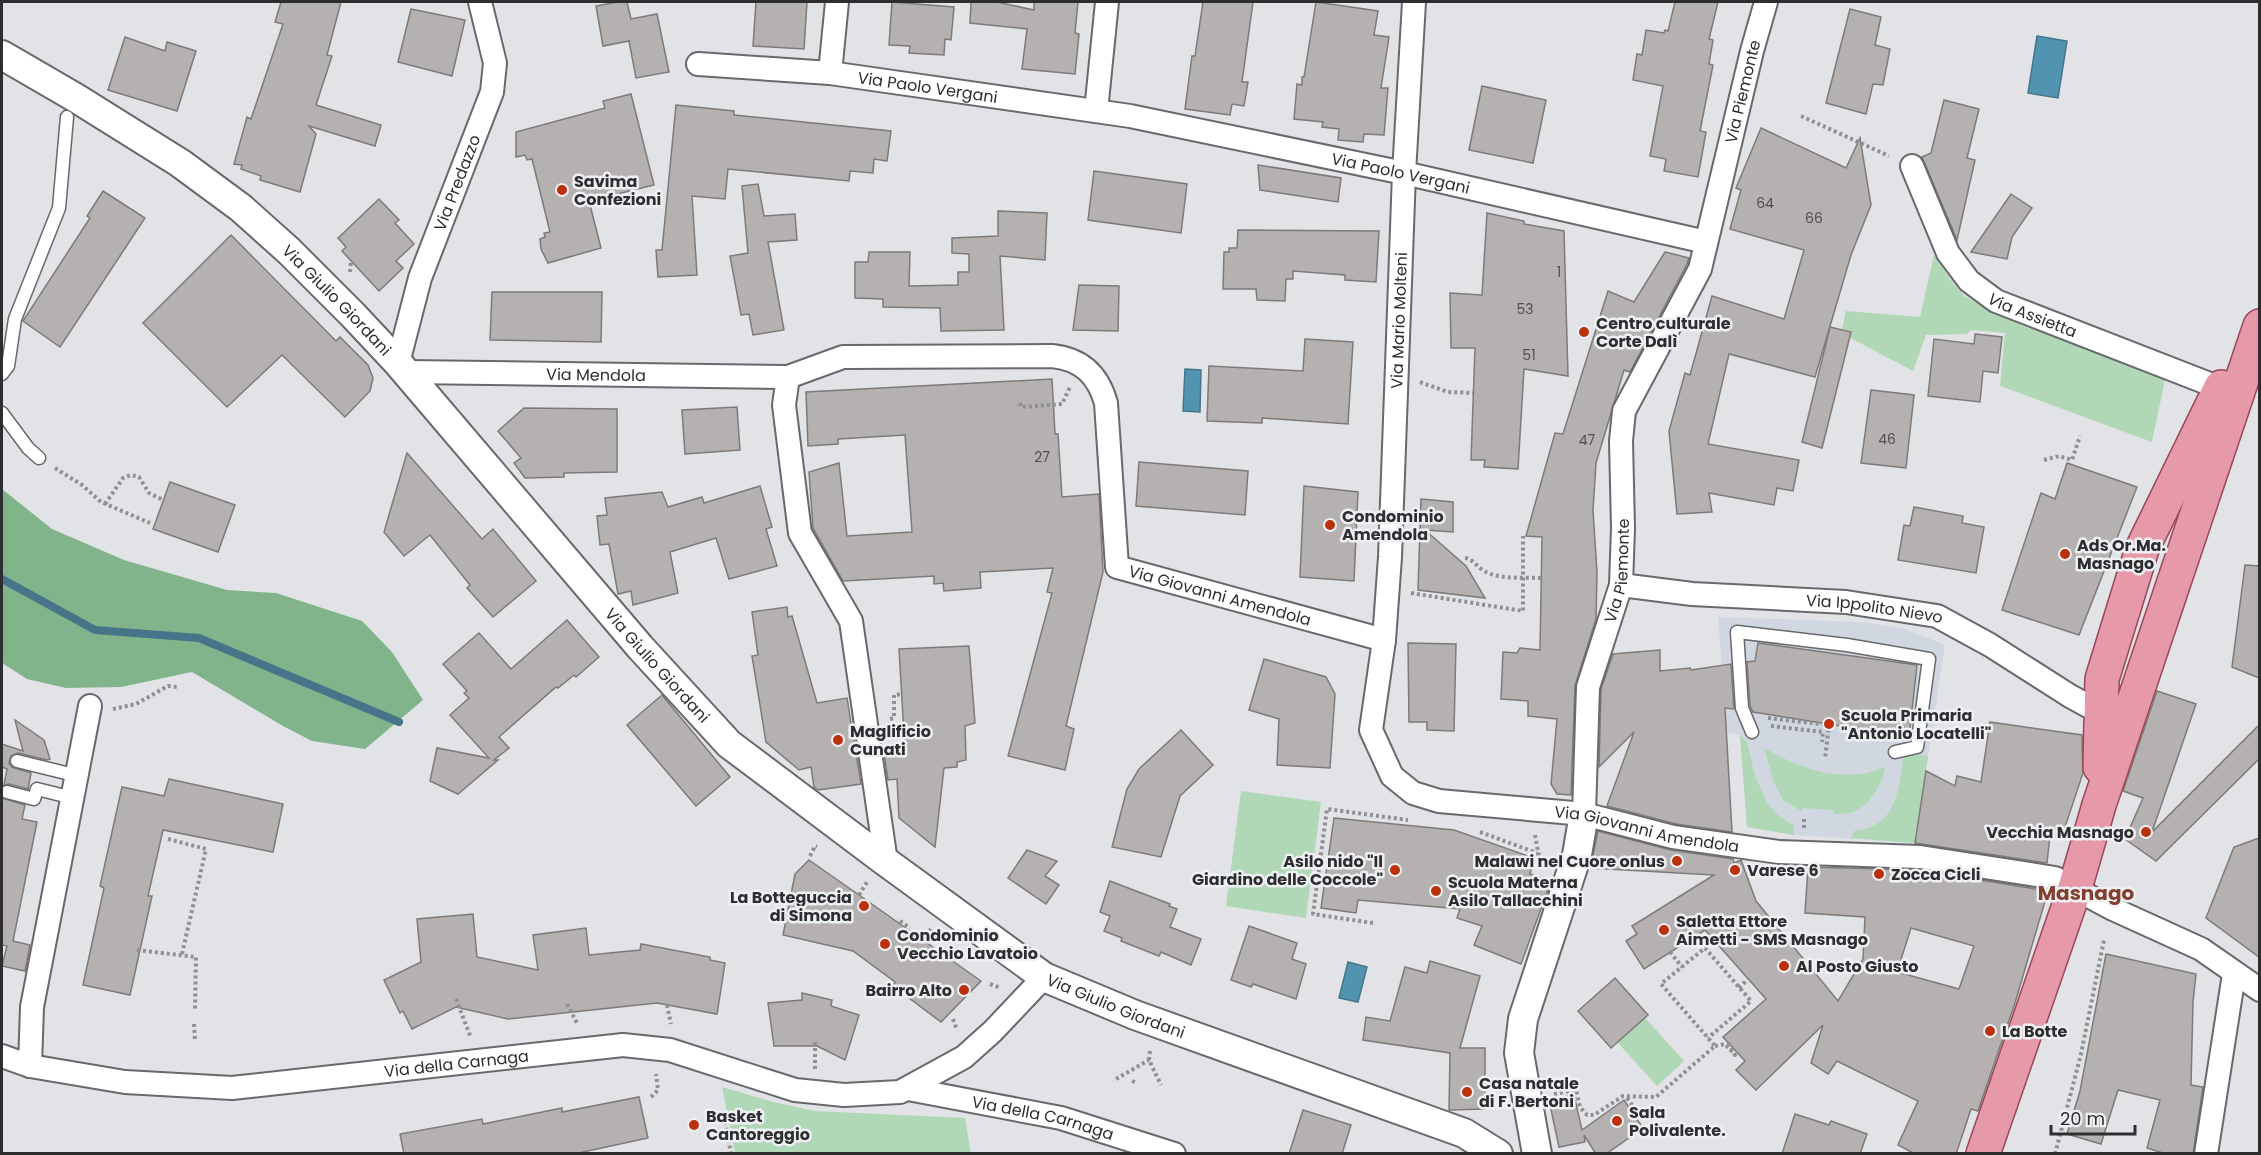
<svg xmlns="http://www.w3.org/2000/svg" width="2261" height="1155" font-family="Poppins,sans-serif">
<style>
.built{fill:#d1d7e0}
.green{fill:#b0d8b6}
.forest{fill:#81b48a}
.water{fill:#5193b0;stroke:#467589;stroke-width:1.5}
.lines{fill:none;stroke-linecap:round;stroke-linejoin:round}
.stream{stroke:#467589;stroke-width:8}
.building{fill:#b5b1b0;stroke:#7e7a79;stroke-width:1.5;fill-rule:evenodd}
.service-casing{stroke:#67696c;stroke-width:15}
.minor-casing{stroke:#67696c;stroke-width:26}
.tertiary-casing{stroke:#67696c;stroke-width:32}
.primary-casing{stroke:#9a4759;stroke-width:36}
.path{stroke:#8e9093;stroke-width:4;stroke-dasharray:3 3;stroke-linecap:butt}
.service{stroke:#fff;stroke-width:12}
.minor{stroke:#fff;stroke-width:22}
.tertiary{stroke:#fff;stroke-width:28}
.primary{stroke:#e599a9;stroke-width:33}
.poi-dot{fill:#bb310c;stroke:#eef0f4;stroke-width:2}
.labels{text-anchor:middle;stroke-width:5;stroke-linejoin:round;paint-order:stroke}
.number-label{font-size:14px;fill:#4f4f4f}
.street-label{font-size:16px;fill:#2d2e2f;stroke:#eef0f4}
.poi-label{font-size:16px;font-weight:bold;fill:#2d2e2f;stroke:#eef0f4;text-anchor:start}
.quarter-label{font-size:20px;font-weight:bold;fill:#843e2e;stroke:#eef0f4}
</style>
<rect width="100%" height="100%" fill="#e1e3e7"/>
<path class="built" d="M1718 617 1863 622 1905 629 1945 645 1915 843 1794 835 1747 827 1740 735 1727 733Z"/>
<g class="green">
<path d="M1934 255 1950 279 1964 296 2022 326 2166 375 2152 442 2000 386 2005 333 1971 330 1967 334 1926 335 1913 371 1841 333 1846 311 1920 317Z"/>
<path d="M1740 735 1747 742 1755 776 1768 804 1778 815 1793 825 1794 835 1747 827Z"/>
<path d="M1764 748C1801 769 1844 785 1885 767 1883 783 1870 806 1853 812 1848 814 1840 814 1834 814L1833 810 1803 808 1802 811 1784 801 1774 783Z"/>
<path d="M1904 753 1928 756 1915 843 1851 838 1854 831C1860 830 1867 829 1873 826 1899 815 1900 777 1904 753Z"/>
<path d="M1241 791 1321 802 1306 918 1226 906Z"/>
<path d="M1616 986 1684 1061 1657 1086 1589 1011Z"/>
<path d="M722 1087 773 1102 815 1111 965 1118 971 1153H735Z"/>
</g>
<path class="forest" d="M2 489 52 529 124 560 227 590 276 593 362 621 392 652 423 700 365 749 312 741 283 726 192 672 121 687 66 688 27 679 2 663Z"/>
<g class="water">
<path d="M2037 36 2067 41 2058 98 2028 93Z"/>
<path d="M1185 369 1201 370 1200 412 1183 411Z"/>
<path d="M1348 962 1367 967 1358 1002 1339 998Z"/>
</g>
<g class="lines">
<path class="stream" d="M2 579 95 630 199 638 399 722"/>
</g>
<g class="building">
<path d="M281 2H341L327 55 332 56 316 105 381 125 375 146 309 126 316 134 300 192 260 180 261 176 241 169 242 165 234 164 247 117 251 119 283 24 275 22Z"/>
<path d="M617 2H627L631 19 657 14 669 72 636 78 629 41 603 46 596 6Z"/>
<path d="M756 2H807L804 49 753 46Z"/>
<path d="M892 2 954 7 951 40 945 39 944 55 909 53 910 46 889 45Z"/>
<path d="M971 2H997L1034 10V2H1078L1075 33 1079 34 1075 74 1022 69 1027 29 970 23Z"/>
<path d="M1203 2H1253L1242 82H1248L1244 106 1232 104 1230 115 1185 109 1192 56H1195Z"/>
<path d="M1316 2 1378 11 1374 35 1389 37 1381 88H1388L1384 135 1364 134 1363 142 1338 140 1339 129 1322 127 1323 122 1294 119 1297 84 1302 85V77H1304Z"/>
<path d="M1675 2H1718L1709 39 1713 40 1709 64 1713 65 1700 131 1706 132 1698 177 1664 171 1666 159 1650 156 1663 86 1633 80 1637 54 1642 55 1646 30 1664 33 1665 30 1668 31Z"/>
<path d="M411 9 465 20 452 76 398 62Z"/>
<path d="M1850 9 1881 17 1875 45 1890 49 1883 85 1873 84 1866 114 1826 103Z"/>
<path d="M125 37 165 51 167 42 196 51 177 111 108 90Z"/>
<path d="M1482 86 1546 100 1533 163 1469 150Z"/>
<path d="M631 94 654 185 589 201 601 248 548 263 541 249 540 239 545 237 544 233 550 232 532 159 527 160 525 155 516 157V132L605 108 603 101Z"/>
<path d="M1944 100 1979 109 1967 158 1975 160 1957 240 1922 157 1931 153Z"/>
<path d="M676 105 734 111V115L891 131 887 161 874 159 873 173 850 171 849 181 728 169 725 199 692 196 697 275 658 277 656 250H662Z"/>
<path d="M1761 128 1846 168 1860 138 1871 205 1851 255 1815 377 1729 354 1708 444 1799 460 1793 491 1777 488 1774 505 1709 493 1712 512 1677 514 1669 431 1685 373 1690 375 1712 296 1784 319 1804 250 1730 229 1741 190 1736 188Z"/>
<path d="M1258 165 1341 178 1338 202 1260 190Z"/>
<path d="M1094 171 1187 184 1181 233 1088 220Z"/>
<path d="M758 184 764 216 795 214 797 240 768 242 784 330 753 335 749 314 741 315 730 256 748 253 742 186Z"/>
<path d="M103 191 145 218 60 347 23 321 90 218 87 216Z"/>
<path d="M2011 194 2032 208 2012 237 2007 259 1971 252Z"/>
<path d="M379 199 399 220 395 223 414 244 396 261 403 268 379 291 342 251 346 247 338 238Z"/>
<path d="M998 211 1047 213 1045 260 1000 256 1004 330 941 331 940 308 883 307V299L855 298V262H868L869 252H910L909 286 958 285V272H969V254L952 253V238L998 236Z"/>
<path d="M1487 213 1524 221V224L1564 231 1568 376 1524 369 1518 469 1484 467 1485 460H1471L1475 348H1451L1450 293 1482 295Z"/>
<path d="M1238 230 1379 231 1376 282 1345 280V275L1293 271V279H1286L1285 301 1257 300 1256 289H1223L1224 252H1229V248H1237Z"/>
<path d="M231 235 336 341 340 337 368 365 373 378 370 391 345 417 282 355 227 407 143 323Z"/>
<path d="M1665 252 1689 258 1687 264 1630 372 1624 370 1596 463 1593 510 1597 573 1596 619 1575 686 1571 795 1557 794 1551 784 1557 719 1528 716V701L1501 699 1503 652 1517 653 1520 648 1540 650 1542 537 1526 536 1555 433 1563 434 1608 291 1634 302Z"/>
<path d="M1079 285 1119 286 1118 331 1073 330Z"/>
<path d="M492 292H602L601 342 490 340Z"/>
<path d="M1830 327 1851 332 1822 448 1802 442Z"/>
<path d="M1975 334 2002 337 1998 373 1983 371 1980 402 1928 396 1934 339 1974 344Z"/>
<path d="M1305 339 1353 342 1348 424 1262 418V423L1207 421 1209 366 1303 371Z"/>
<path d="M1052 379 1055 434H1058L1062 497 1099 494 1103 572 1066 726 1074 729 1065 770 1008 756 1052 593 1047 592 1053 568 980 572 981 588 944 591 943 583 934 584V576L843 581 813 528 809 472 839 463 847 536 912 532 905 435 838 439V444L808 446 806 392Z"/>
<path d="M1871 390 1914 395 1906 468 1861 463Z"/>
<path d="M737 407 740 450 685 454 682 410Z"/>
<path d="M524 408 617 409V472L564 473V477L525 478 514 463 521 458 498 431Z"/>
<path d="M407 453 482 539 493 529 536 581 493 617 467 588 470 585 430 535 404 556 384 532Z"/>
<path d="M1139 462 1248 471 1245 515 1136 506Z"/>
<path d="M2067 463 2137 487 2079 635 2002 610 2041 493 2055 499Z"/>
<path d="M170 482 235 505 218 552 153 529Z"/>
<path d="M760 486 772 527 766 529 777 566 729 579 716 538 670 552 678 593 633 605 631 591 618 594 609 544 600 545 597 516 607 515 605 498 662 492 668 507 702 497 704 503Z"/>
<path d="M1304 486 1358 492 1354 581 1300 577Z"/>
<path d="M1421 499 1453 502V532L1425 530 1466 566 1485 598 1418 590Z"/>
<path d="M1914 507 1963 516 1962 523 1984 527 1976 573 1898 560 1904 525 1910 526Z"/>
<path d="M2245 565 2259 566V678L2232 667Z"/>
<path d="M787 607 788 617 792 616 817 703 847 698 861 784 818 790 814 787 811 767 799 770 766 742 752 656 758 655 752 612Z"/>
<path d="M567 620 599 657 576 677 574 675 558 688 556 687 499 737 509 748 494 760H498L458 794 430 781 437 748 489 758 450 715 469 698 464 693 467 691 443 664 479 633 511 669Z"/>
<path d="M1408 643 1456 644 1454 731 1427 730V722H1409Z"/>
<path d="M1758 643 1917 665 1909 737 1753 712 1750 706 1747 662 1755 661Z"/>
<path d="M969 646 975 723 965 726 966 760 957 762V767L944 768 935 847 899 818 897 779 888 780 884 753 905 751 899 649Z"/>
<path d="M1660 650V671L1690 668 1691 670 1731 664 1734 709 1725 708 1732 832 1676 824 1607 806 1634 732 1599 767 1601 689 1613 654Z"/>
<path d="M1264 659 1326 677 1335 694 1330 768 1277 765 1279 719 1249 710Z"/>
<path d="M2157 691 2196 704 2152 832 2259 725V759L2156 861 2125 839 2143 798 2123 791Z"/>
<path d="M662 695 730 777 696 806 627 725Z"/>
<path d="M15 720 44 740 50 759 47 760 18 753 11 756 9 763 12 767 31 773 28 789 9 784 4 785 7 769 2 767V744L23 751Z"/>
<path d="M1990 722 2082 735 2083 773 2061 839 2050 835 2047 863 1915 843 1926 771 1955 786 1957 776 1981 782Z"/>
<path d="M1181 730 1213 765 1180 796 1161 857 1112 847 1127 789 1139 769Z"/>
<path d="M169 779 283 804 273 852 163 830 148 896H152L130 995 83 985 104 888 100 886 122 787 164 796Z"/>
<path d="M2 798 25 805 22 819 37 822 13 941 30 945 25 971 2 966 7 946 2 945Z"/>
<path d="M1334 818 1454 830 1534 858 1530 874 1551 881 1521 964 1474 945 1482 926 1457 918 1460 909 1358 900 1356 913 1321 908Z"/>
<path d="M1598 831 1671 850 1733 859 1734 863 1741 860 1756 901 1838 1001 1863 959 1865 917 1805 913 1808 867 1919 870 2048 891 2015 1003 1978 1111 1971 1109 1956 1154H1915L1898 1145 1918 1101 1837 1061 1828 1074 1811 1063 1823 1025 1756 1090 1736 1070 1745 1061 1723 1037 1766 999 1705 930 1644 969 1626 941 1637 934 1632 926 1714 875 1590 868ZM1911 928 1974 946 1959 989 1897 972Z"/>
<path d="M2259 838V957L2206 918 2234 847Z"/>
<path d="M1027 850 1057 861 1045 876 1059 885 1046 904 1008 878Z"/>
<path d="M809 860 859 895 981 981 941 1022 893 986 895 982 853 951 783 935 795 874Z"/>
<path d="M1110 881 1170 904 1169 906 1177 909 1170 927 1201 939 1191 965 1161 952 1159 956 1121 941 1122 938 1104 931 1110 916 1100 912Z"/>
<path d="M473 914 477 957 538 970 533 935 586 928 589 955 640 950 641 944 710 957V960L725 963 717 1014 657 1003 508 1019 456 1007 412 1029 403 1011 400 1013 384 980 421 962 417 919Z"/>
<path d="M1249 926 1297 943 1292 959 1306 964 1296 999 1253 984 1251 987 1231 980Z"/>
<path d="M2106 954 2196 974 2193 1002 2191 1085 2203 1087 2193 1154H2166L2147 1148 2160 1100 2118 1090 2101 1144 2067 1134 2080 1091Z"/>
<path d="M1430 961 1480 976 1460 1048H1485V1109L1449 1110 1450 1053 1363 1040 1366 1017 1390 1021 1405 967 1427 973Z"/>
<path d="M1615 978 1648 1015 1611 1048 1578 1011Z"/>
<path d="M802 993 832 1000 831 1006 859 1015 845 1060 817 1046H774L768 1003 802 1000Z"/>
<path d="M1574 1095 1582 1130 1624 1100 1643 1128 1606 1154H1596L1584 1135 1585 1142 1559 1147 1549 1100Z"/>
<path d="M639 1097 648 1138 574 1154H404L400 1134 482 1119 483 1124 562 1108V1112Z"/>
<path d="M1303 1110 1351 1125 1342 1154H1289Z"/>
<path d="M1795 1114 1829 1125 1831 1121 1867 1134 1860 1154H1782Z"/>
</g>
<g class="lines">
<defs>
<g id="service">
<path d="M2 374 8 366 15 319 59 208 67 117"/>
<path d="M2 413 28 448 39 458"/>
<path d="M1752 732 1742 708 1737 632 1847 645 1929 659 1917 747 1895 752"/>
<path d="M17 761 78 776"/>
<path d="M7 792 34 799 37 789 73 798"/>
</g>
<g id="minor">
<path id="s1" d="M698 64 830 73 1130 116 1404 173 1706 242"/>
<path d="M830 73 837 2"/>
<path d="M1096 111 1107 2"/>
<path id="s2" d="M1912 166 1948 253 1969 281 1996 301 2220 388"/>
<path id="s3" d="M398 363 420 278 492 92 495 63 480 2"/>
<path id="s4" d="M406 372 788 377"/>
<path id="s5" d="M1621 585 1692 594 1846 602 1937 616 1990 645 2070 696 2103 714"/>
<path id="s6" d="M1384 640 1390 557 1404 173 1414 2"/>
<path id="s7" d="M1584 814 1588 687 1621 585 1623 528 1621 441 1624 411 1700 269 1752 51 1766 2"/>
<path id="s8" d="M886 862 851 621 800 533 784 405 788 377 843 357 1052 356C1082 359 1098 375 1106 403L1117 567 1384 640 1371 730 1392 776 1413 793 1439 801 1584 814 1673 837 1779 852 1920 857 2055 878 2113 909 2201 949 2260 990"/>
<path id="s9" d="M2 1056 30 1066 125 1082 232 1088 623 1045 670 1050 795 1090 844 1095 900 1092 964 1057 993 1031 1044 977"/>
<path d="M30 1066 32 1007 90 706"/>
<path id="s10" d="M908 1089 1061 1118 1174 1154"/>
<path d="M2206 1154 2234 974"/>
</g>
<g id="tertiary">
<path id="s11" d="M2 55 76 98 180 163 241 208 289 251 353 315 398 363 640 647 729 744 882 859 1044 977 1135 1015 1464 1133 1498 1154"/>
<path d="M1537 1154 1519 1053 1523 1019 1577 855 1584 814"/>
</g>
<g id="primary">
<path d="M2100 767 2102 679 2142 549 2221 387"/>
<path d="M1983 1154 2075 888 2099 805 2260 326"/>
</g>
</defs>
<use href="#service" class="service-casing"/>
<use href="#minor" class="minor-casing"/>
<use href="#tertiary" class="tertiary-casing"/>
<use href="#primary" class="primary-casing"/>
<g class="path">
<path d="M2 3V2"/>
<path d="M1801 116 1889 156"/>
<path d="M350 272 351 261"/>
<path d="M1420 382 1448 392 1473 393"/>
<path d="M1020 403 1021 407 1062 404 1070 387"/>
<path d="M2044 460 2059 456 2072 460 2080 436"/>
<path d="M55 468 82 485 101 502 150 523"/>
<path d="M105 504 123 478 131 475 139 477 149 493 163 500"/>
<path d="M1465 558C1473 559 1477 567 1484 571 1500 580 1524 577 1541 578"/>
<path d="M1411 593 1523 611V536"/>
<path d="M113 709 136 704 168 686 177 687"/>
<path d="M1768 718 1829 725 1825 759"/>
<path d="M890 719 894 718V695L902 694"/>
<path d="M1771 726 1823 732 1822 742"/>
<path d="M891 727 904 726"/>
<path d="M1804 828V819"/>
<path d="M1480 832 1537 853"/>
<path d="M1535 835 1541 868"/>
<path d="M168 839 206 849 182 954"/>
<path d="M810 856 815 846 817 847"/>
<path d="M859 895 867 882"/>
<path d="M900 921 910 928"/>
<path d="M1373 923 1313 914 1327 809 1408 820"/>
<path d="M922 940 931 929"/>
<path d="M137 950 196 957 195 1009"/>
<path d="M1670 952 1682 967"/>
<path d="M990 984 1001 988"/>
<path d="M1739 988 1748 979"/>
<path d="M456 999 471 1038"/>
<path d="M567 1004 578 1025"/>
<path d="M667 1005 671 1024"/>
<path d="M953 1019 957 1030"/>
<path d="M194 1024 195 1041"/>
<path d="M1715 1046 1725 1044 1735 1055 1727 1041"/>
<path d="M1150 1051 1149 1060 1161 1085"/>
<path d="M815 1069V1042"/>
<path d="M1116 1079 1149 1060"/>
<path d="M1132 1081 1137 1083"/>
<path d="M1554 1094 1576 1090 1580 1107 1587 1115H1594L1623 1096 1656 1097 1715 1046 1708 1038 1661 984 1705 948 1751 1001 1708 1038"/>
<path d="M651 1097 658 1090 656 1074"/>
<path d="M1627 1098 1637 1112 1634 1114"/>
<path d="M724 1116 731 1154"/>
<path d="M2055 1154 2081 1054 2104 940"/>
</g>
<use href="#service" class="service"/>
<use href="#minor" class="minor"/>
<use href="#tertiary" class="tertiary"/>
<use href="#primary" class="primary"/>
</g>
<g class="poi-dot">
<circle cx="562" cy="190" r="6"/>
<circle cx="1584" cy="332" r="6"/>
<circle cx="1330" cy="525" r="6"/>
<circle cx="2065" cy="554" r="6"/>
<circle cx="1829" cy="724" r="6"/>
<circle cx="838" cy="740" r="6"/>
<circle cx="2146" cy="832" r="6"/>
<circle cx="1677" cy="861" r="6"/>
<circle cx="1395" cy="870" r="6"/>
<circle cx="1735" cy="870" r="6"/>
<circle cx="1879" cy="874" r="6"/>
<circle cx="1436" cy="891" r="6"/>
<circle cx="864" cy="906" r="6"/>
<circle cx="1664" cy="930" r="6"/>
<circle cx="885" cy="944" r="6"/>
<circle cx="1784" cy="966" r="6"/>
<circle cx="964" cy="990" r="6"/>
<circle cx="1990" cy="1031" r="6"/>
<circle cx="1467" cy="1092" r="6"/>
<circle cx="1617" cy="1121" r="6"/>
<circle cx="694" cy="1125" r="6"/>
</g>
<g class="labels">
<g class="number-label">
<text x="1765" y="208">64</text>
<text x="1814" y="223">66</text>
<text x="1559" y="277">1</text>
<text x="1525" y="314">53</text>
<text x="1529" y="360">51</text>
<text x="1887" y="444">46</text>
<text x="1587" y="445">47</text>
<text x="1042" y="462">27</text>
</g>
<g class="street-label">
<text dy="6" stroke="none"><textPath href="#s1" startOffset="231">Via Paolo Vergani</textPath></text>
<text dy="6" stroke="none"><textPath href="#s7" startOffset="752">Via Piemonte</textPath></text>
<text dy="6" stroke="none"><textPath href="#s1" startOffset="712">Via Paolo Vergani</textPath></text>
<text dy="6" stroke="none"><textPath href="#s3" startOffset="190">Via Predazzo</textPath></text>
<text dy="6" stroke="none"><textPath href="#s11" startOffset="417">Via Giulio Giordani</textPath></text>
<text dy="6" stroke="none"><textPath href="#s2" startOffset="202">Via Assietta</textPath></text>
<text dy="6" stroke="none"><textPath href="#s6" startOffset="320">Via Mario Molteni</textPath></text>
<text dy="6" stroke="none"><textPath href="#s4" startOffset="190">Via Mendola</textPath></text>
<text dy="6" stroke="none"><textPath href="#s7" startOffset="248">Via Piemonte</textPath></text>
<text dy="6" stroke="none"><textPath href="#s8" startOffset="1118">Via Giovanni Amendola</textPath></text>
<text dy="6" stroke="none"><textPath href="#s5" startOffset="255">Via Ippolito Nievo</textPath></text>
<text dy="6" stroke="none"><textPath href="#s11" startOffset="903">Via Giulio Giordani</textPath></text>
<text dy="6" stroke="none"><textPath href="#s8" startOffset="1694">Via Giovanni Amendola</textPath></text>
<text dy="6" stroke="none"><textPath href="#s11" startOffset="1479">Via Giulio Giordani</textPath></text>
<text dy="6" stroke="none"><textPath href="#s9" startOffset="459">Via della Carnaga</textPath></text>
<text dy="6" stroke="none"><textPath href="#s10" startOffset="138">Via della Carnaga</textPath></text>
</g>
<g class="poi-label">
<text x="574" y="187">Savima<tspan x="574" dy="18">Confezioni</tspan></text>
<text x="1596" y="329">Centro culturale<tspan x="1596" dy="18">Corte Dalì</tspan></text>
<text x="1342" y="522">Condominio<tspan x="1342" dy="18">Amendola</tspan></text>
<text x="2077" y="551">Ads Or.Ma.<tspan x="2077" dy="18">Masnago</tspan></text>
<text x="1841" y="721">Scuola Primaria<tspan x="1841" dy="18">"Antonio Locatelli"</tspan></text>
<text x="850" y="737">Maglificio<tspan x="850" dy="18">Cunati</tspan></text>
<text x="2134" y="838" text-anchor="end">Vecchia Masnago</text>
<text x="1383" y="867" text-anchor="end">Asilo nido "Il<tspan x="1383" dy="18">Giardino delle Coccole"</tspan></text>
<text x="1665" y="867" text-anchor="end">Malawi nel Cuore onlus</text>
<text x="1747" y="876">Varese 6</text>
<text x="1891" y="880">Zocca Cicli</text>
<text x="1448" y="888">Scuola Materna<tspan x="1448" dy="18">Asilo Tallacchini</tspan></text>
<text x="852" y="903" text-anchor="end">La Botteguccia<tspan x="852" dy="18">di Simona</tspan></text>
<text x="1676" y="927">Saletta Ettore<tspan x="1676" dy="18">Aimetti - SMS Masnago</tspan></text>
<text x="897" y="941">Condominio<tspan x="897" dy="18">Vecchio Lavatoio</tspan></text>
<text x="1796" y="972">Al Posto Giusto</text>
<text x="952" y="996" text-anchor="end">Bairro Alto</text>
<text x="2002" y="1037">La Botte</text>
<text x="1479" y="1089">Casa natale<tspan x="1479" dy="18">di F. Bertoni</tspan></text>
<text x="1629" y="1118">Sala<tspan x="1629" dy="18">Polivalente.</tspan></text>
<text x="706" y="1122">Basket<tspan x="706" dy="18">Cantoreggio</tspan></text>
</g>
<g class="quarter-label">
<text x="2086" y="900">Masnago</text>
</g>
</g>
<rect width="2261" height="1155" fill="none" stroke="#2d2e2f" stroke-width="6"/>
<path d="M2051 1125v9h84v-9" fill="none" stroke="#2d2e2f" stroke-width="3"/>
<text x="2060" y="1125" font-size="18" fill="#2d2e2f" stroke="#eef0f4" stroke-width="4.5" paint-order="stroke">20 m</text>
</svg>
